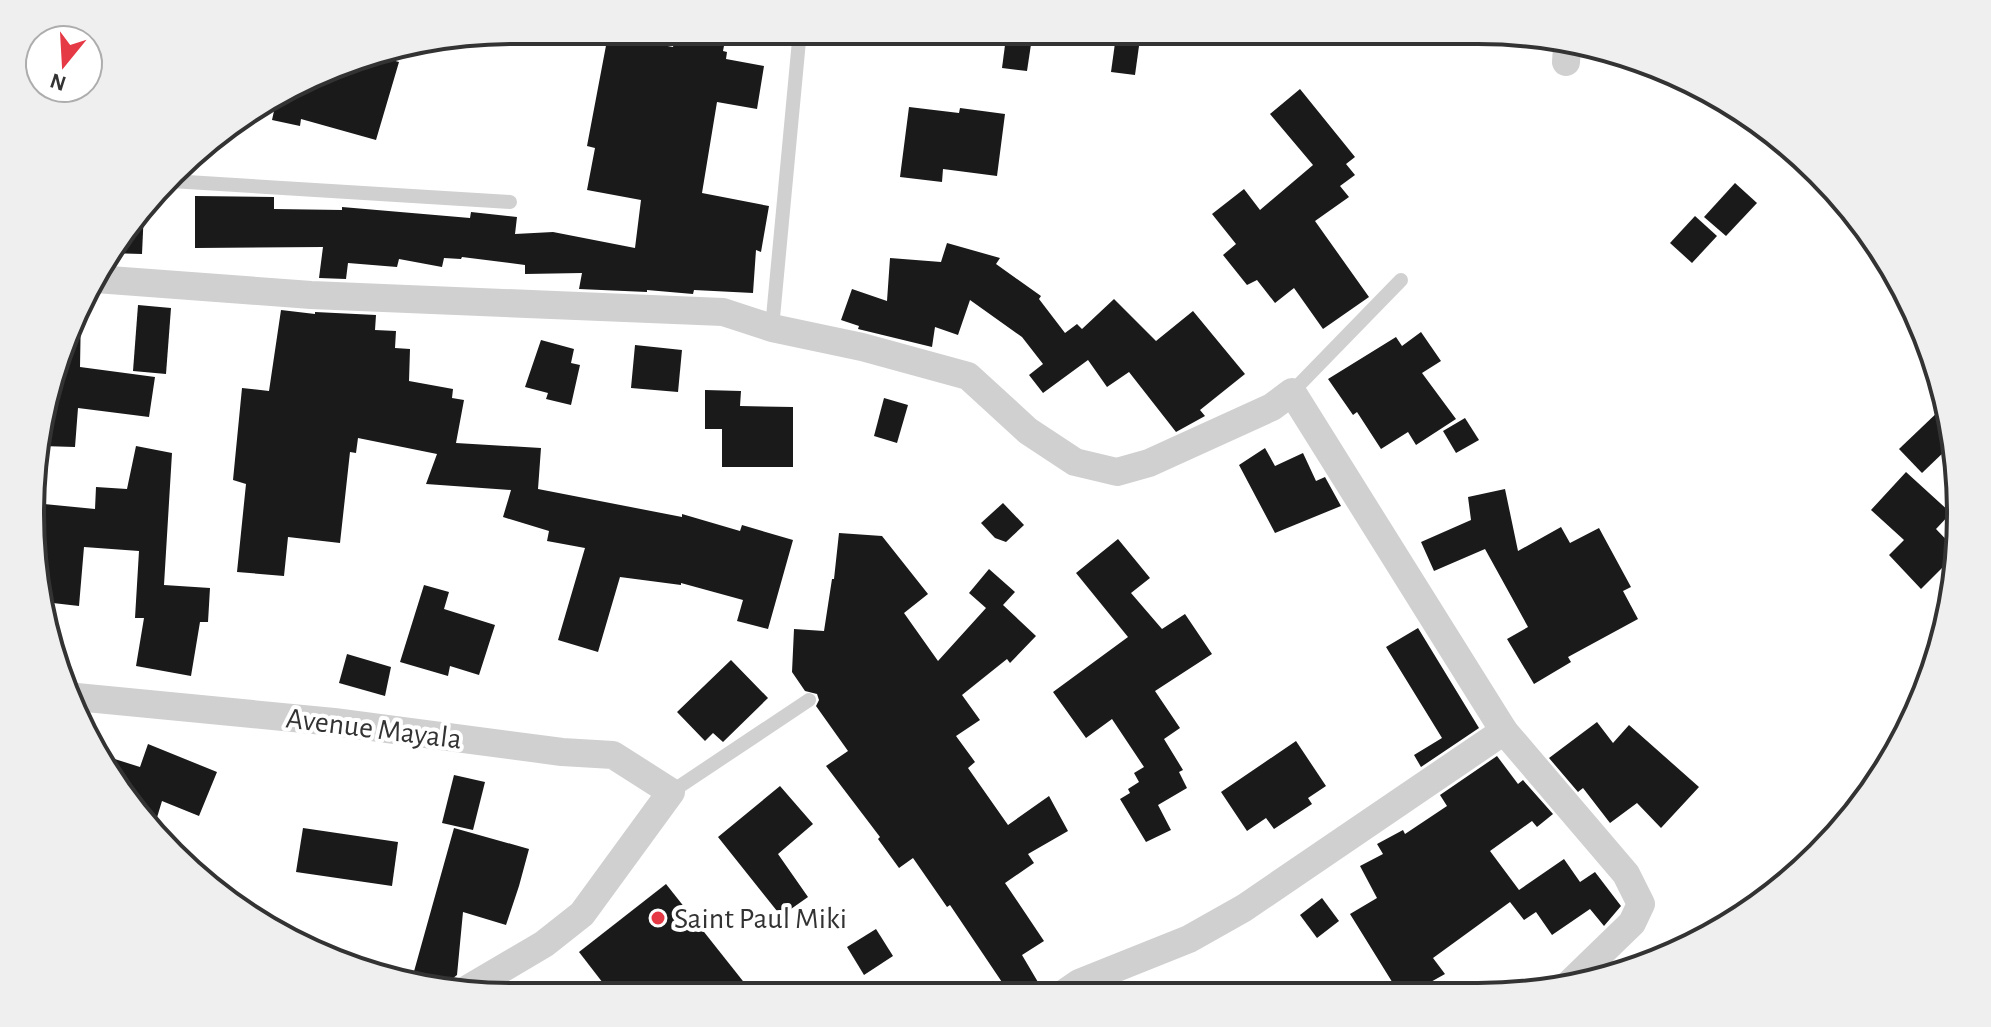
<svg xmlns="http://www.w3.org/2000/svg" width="1991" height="1027" font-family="'Alegreya Sans',sans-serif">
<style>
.building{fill:#1a1a1a}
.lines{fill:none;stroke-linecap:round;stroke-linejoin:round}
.service{stroke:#d0d0d0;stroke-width:14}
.minor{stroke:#d0d0d0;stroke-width:28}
.poi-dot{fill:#e63946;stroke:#fff;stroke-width:3}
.labels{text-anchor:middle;stroke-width:8;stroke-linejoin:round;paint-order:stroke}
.street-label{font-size:30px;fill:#333;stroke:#fff}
.poi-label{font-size:30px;fill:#333;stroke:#fff;text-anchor:start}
.rim{fill:none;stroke:#333;stroke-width:4}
</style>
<rect width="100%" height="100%" fill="#fff"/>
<g class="building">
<path d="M690 30H727L723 51 727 52 726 59 764 66 757 109 717 102 702 193 769 206 761 252 756 250 753 293 694 290 693 294 647 290V292L579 289 582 273 525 274V265L462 257 461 259 444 258 442 267 399 259 397 267 348 263 346 279 319 278 323 247 195 248V196L274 197V209L342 210V207L470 218 471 212 517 217 515 234 553 232 635 248 641 200 587 190 595 148 587 146 608 35 673 47 675 37 688 40Z"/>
<path d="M1007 30 1033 31 1027 71 1002 68Z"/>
<path d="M1115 43 1139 46 1135 75 1111 72Z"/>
<path d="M370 54 399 62 376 140 301 119 300 126 272 120 274 111 261 107 358 56Z"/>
<path d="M1300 89 1355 157 1346 164 1355 175 1340 186 1349 197 1315 221 1369 297 1323 329 1294 288 1275 303 1257 280 1247 285 1223 255 1236 244 1212 214 1244 189 1260 210 1313 165 1270 114Z"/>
<path d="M909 107 959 113 960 108 1005 114 997 176 943 169 942 182 900 177Z"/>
<path d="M1735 183 1757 203 1726 236 1704 217Z"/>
<path d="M144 210 142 254 108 253 111 245Z"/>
<path d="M1695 216 1717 236 1692 263 1670 243Z"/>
<path d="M947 243 1000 258 996 264 1041 296 1039 299 1065 333 1077 324 1082 329 1114 299 1156 341 1193 311 1245 374 1200 410 1205 416 1176 432 1129 372 1107 387 1088 360 1043 393 1029 375 1043 364 1022 337 970 300 958 335 935 327 932 347 858 329 859 326 841 320 852 289 887 301 890 258 941 262Z"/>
<path d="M138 305 171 308 166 374 133 371Z"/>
<path d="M281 310 315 314V312L376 315 375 330 396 331 395 348 410 349 409 381 453 389 452 398 464 400 456 443 541 448 538 489 682 517V514L740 531 742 525 793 540 768 629 737 621 743 600 681 583V585L620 577 598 652 558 640 585 548 547 541 549 531 503 517 511 490 426 484 437 454 358 438 356 453 350 452 340 543 288 537 284 576 237 572 246 484 233 480 242 388 269 391Z"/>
<path d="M81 312 80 367 155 377 149 417 78 408 75 447 42 446 46 389Z"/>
<path d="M1421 332 1441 361 1422 373 1456 419 1416 445 1408 432 1381 449 1357 412 1353 415 1328 379 1396 337 1402 346Z"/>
<path d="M541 340 574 349 571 363 580 365 571 405 546 399 548 393 525 387Z"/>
<path d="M635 345 682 350 678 392 631 388Z"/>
<path d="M705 390 741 391 740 406 793 407V467H722V429H705Z"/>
<path d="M884 398 908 405 897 443 874 436Z"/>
<path d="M1942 408 1947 449 1922 473 1899 449Z"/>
<path d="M1465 418 1479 440 1456 453 1443 431Z"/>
<path d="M136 446 172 453 164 585 210 588 208 622H200L191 676 136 666 144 618H135L139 551 84 547 79 606 44 602 37 572 44 504 95 509 96 487 127 489Z"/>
<path d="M1265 448 1275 466 1303 453 1316 481 1325 477 1341 506 1275 533 1239 465Z"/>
<path d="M1906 472 1951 513 1936 529 1958 552 1921 589 1889 555 1904 540 1871 510Z"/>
<path d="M1505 489 1518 551 1561 527 1570 543 1599 528 1631 587 1623 591 1638 619 1568 657 1571 662 1534 684 1507 639 1528 627 1485 549 1434 571 1421 542 1471 520 1468 497Z"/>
<path d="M1003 503 1024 525 1006 542 995 538 981 523Z"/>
<path d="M839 533 882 536 928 594 904 613 938 661 986 608 969 593 989 569 1015 592 1003 605 1036 636 1010 663 1007 659 962 695 980 720 956 736 975 762 968 768 1008 825 1049 796 1068 831 1028 854 1034 863 1005 883 1044 941 1022 955 1045 994H1010L950 905 947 907 913 858 899 868 878 839 880 837 826 766 848 751 816 706 819 700 817 694 805 691 792 672 794 629 824 631 832 579H834Z"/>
<path d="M1118 539 1150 578 1131 593 1162 629 1185 614 1212 654 1155 691 1180 728 1164 739 1183 770 1179 772 1187 788 1158 805 1171 830 1146 842 1120 799 1130 793 1128 789 1139 782 1134 773 1144 767 1112 719 1086 738 1053 692 1128 637 1076 573Z"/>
<path d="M424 585 449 592 444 609 495 625 479 675 450 666 448 676 400 662Z"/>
<path d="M1418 628 1479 728 1421 767 1414 755 1442 738 1386 647Z"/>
<path d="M347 654 391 667 385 696 339 683Z"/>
<path d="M731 660 768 698 723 742 713 733 705 741 677 712Z"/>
<path d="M1597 722 1613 743 1629 725 1699 787 1661 828 1637 803 1610 823 1583 788 1578 792 1549 758Z"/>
<path d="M1296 741 1326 786 1308 798 1312 804 1274 829 1266 818 1247 831 1221 792Z"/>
<path d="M148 744 217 772 199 816 162 801 152 834 102 755 140 767Z"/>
<path d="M1497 756 1518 784 1523 780 1553 814 1537 827 1532 821 1490 851 1519 890 1564 859 1580 882 1595 872 1621 906 1604 926 1590 909 1552 935 1536 912 1524 920 1510 902 1433 958 1445 974 1411 993H1399L1350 914 1377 898 1360 866 1383 854 1377 844 1403 830 1405 834 1447 806 1440 795Z"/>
<path d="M454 775 485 782 473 830 442 823Z"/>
<path d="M780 786 813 824 778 854 808 897 781 916 718 837Z"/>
<path d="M303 828 398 842 392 886 296 872Z"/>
<path d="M454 828 529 849 519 886 506 925 463 912 457 975 452 979 413 975Z"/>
<path d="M666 884 754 995 613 996 579 952Z"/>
<path d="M1322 898 1339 921 1317 938 1300 915Z"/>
<path d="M876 929 893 956 864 975 847 947Z"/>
</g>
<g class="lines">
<g class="service">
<path d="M171 181 510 202"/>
<path d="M772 328 800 30"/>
<path d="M1292 392 1401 280"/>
<path d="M671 792 809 700"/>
</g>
<g class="minor">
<path d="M1566 62 1567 47"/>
<path d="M96 279 311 295 723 312 772 328 862 347 968 376 1028 431 1075 462 1117 472 1149 463 1272 407 1292 392 1504 731 1626 874 1641 904 1632 923 1567 986"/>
<path d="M66 696 334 722 562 752 613 755 671 792 582 914 544 944 464 991"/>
<path d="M1063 994 1079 983 1189 939 1244 908 1504 731"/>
</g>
</g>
<circle class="poi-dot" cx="658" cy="918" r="8"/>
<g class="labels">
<g class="street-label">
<text transform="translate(374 728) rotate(7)" y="10">Avenue Mayala</text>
</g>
<g class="poi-label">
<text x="674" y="928">Saint Paul Miki</text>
</g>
</g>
<path d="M0 0H1991V1027H0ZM513 44H1478A469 469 0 0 1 1947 513V514A469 469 0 0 1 1478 983H513A469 469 0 0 1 44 514V513A469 469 0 0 1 513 44Z" fill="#efefef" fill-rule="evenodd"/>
<path class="rim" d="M513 44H1478A469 469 0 0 1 1947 513V514A469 469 0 0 1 1478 983H513A469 469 0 0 1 44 514V513A469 469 0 0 1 513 44Z"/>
<g transform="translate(64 64) rotate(198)"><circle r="38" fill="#ffffff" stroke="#adadad" stroke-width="2"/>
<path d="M0-6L14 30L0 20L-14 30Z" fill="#e63946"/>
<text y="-12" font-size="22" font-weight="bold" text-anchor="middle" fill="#333333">N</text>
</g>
</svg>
